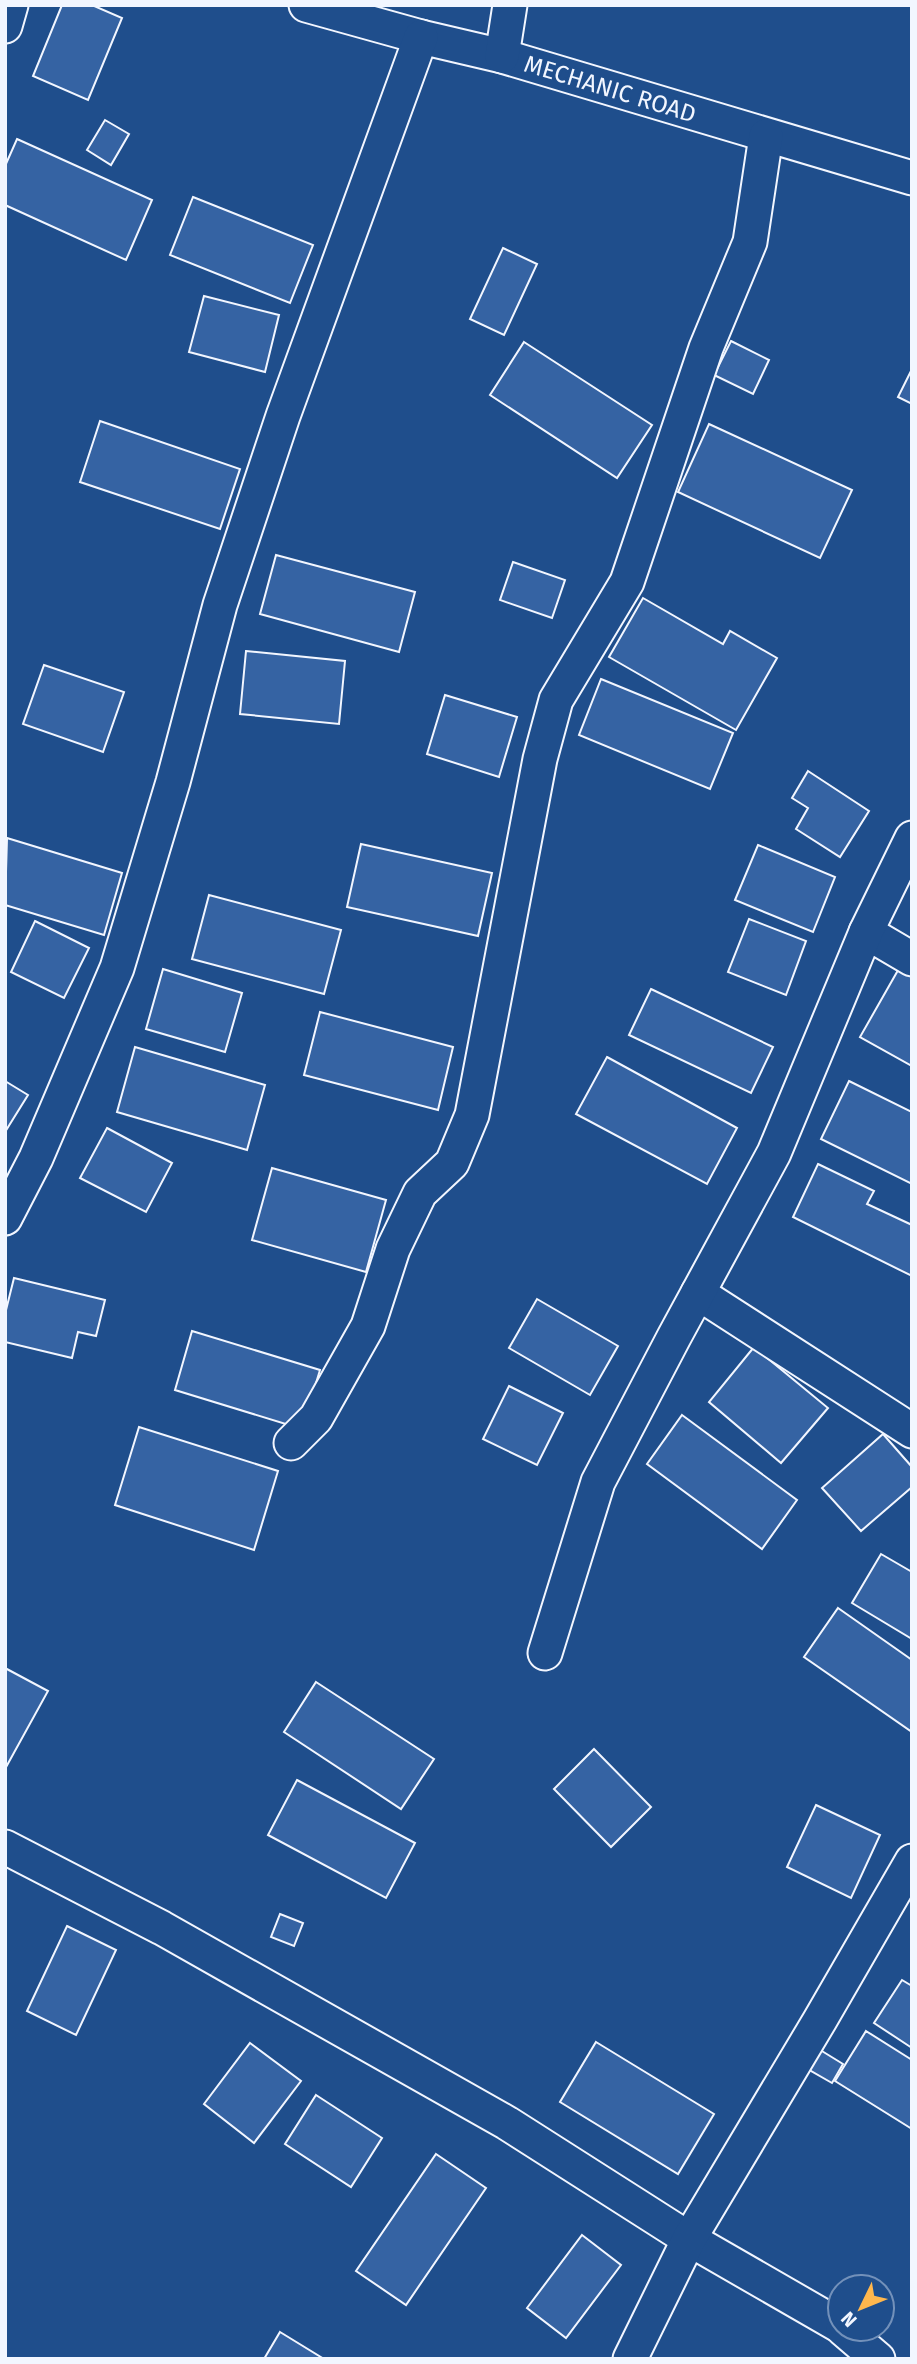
<svg xmlns="http://www.w3.org/2000/svg" width="917" height="2364" font-family="'Fira Sans',sans-serif">
<style>
.building{fill:#3563a3;stroke:#f2f6ff;stroke-width:2}
.lines{fill:none;stroke-linecap:round;stroke-linejoin:round}
.minor-casing{stroke:#f2f6ff;stroke-width:37}
.minor{stroke:#1f4e8c;stroke-width:33}
.labels{text-anchor:middle;stroke-width:5;stroke-linejoin:round;paint-order:stroke}
.street-label{font-size:24px;fill:#f2f6ff;stroke:#1f4e8c}
</style>
<rect width="100%" height="100%" fill="#1f4e8c"/>
<g class="building">
<path d="M62 5H92L122 18 88 100 33 76Z"/>
<path d="M105 120 129 134 111 165 87 150Z"/>
<path d="M17 139 152 200 126 260 5 205V166Z"/>
<path d="M193 197 313 245 290 303 170 255Z"/>
<path d="M503 248 537 264 504 335 470 319Z"/>
<path d="M204 296 279 315 265 372 189 352Z"/>
<path d="M731 341 769 360 753 394 714 375Z"/>
<path d="M524 342 652 425 617 478 490 395Z"/>
<path d="M912 369V404L898 397Z"/>
<path d="M100 421 240 469 220 529 80 482Z"/>
<path d="M709 424 852 490 820 558 678 492Z"/>
<path d="M276 555 415 592 399 652 260 614Z"/>
<path d="M513 562 565 580 552 618 500 600Z"/>
<path d="M643 598 723 644 730 631 777 658 736 730 609 657Z"/>
<path d="M246 651 345 661 339 724 240 714Z"/>
<path d="M44 665 124 692 103 752 23 724Z"/>
<path d="M601 679 733 733 710 789 579 735Z"/>
<path d="M445 695 517 717 499 777 427 754Z"/>
<path d="M808 771 869 811 840 857 796 829 808 808 792 798Z"/>
<path d="M7 838 122 873 104 935 5 905Z"/>
<path d="M361 844 492 873 478 936 347 907Z"/>
<path d="M758 845 835 877 813 932 735 900Z"/>
<path d="M209 895 341 930 324 994 192 959Z"/>
<path d="M749 919 806 941 786 995 728 972Z"/>
<path d="M35 921 89 948 64 998 11 972Z"/>
<path d="M901 965 912 972V1066L860 1037Z"/>
<path d="M163 969 242 993 225 1052 146 1029Z"/>
<path d="M651 989 773 1047 751 1093 629 1035Z"/>
<path d="M320 1012 453 1047 438 1110 304 1075Z"/>
<path d="M135 1047 265 1085 247 1150 117 1112Z"/>
<path d="M607 1057 737 1128 707 1184 576 1114Z"/>
<path d="M5 1081 28 1095 5 1132Z"/>
<path d="M849 1081 912 1112V1184L821 1139Z"/>
<path d="M107 1128 172 1163 146 1212 80 1178Z"/>
<path d="M818 1164 874 1191 867 1204 912 1225V1276L793 1217Z"/>
<path d="M272 1168 386 1200 366 1272 252 1240Z"/>
<path d="M14 1278 105 1300 96 1336 78 1332 72 1358 5 1342V1314Z"/>
<path d="M537 1299 618 1346 590 1395 509 1348Z"/>
<path d="M192 1331 320 1370 302 1429 175 1390Z"/>
<path d="M754 1347 828 1408 781 1463 709 1402Z"/>
<path d="M509 1386 563 1413 537 1465 483 1439Z"/>
<path d="M682 1415 797 1500 762 1549 647 1464Z"/>
<path d="M139 1427 278 1471 254 1550 115 1505Z"/>
<path d="M883 1434 912 1467V1487L861 1531 822 1488Z"/>
<path d="M881 1554 912 1572V1639L852 1603Z"/>
<path d="M838 1608 912 1660V1732L804 1657Z"/>
<path d="M5 1668 48 1691 5 1769Z"/>
<path d="M316 1682 434 1759 401 1809 284 1732Z"/>
<path d="M594 1749 651 1807 611 1847 554 1789Z"/>
<path d="M297 1780 415 1843 386 1898 268 1835Z"/>
<path d="M816 1805 880 1835 851 1898 787 1867Z"/>
<path d="M280 1914 303 1923 294 1946 271 1937Z"/>
<path d="M67 1926 116 1950 76 2035 27 2011Z"/>
<path d="M902 1980 912 1986V2048L874 2023Z"/>
<path d="M866 2031 912 2060V2129L835 2081Z"/>
<path d="M596 2042 714 2114 678 2174 560 2102Z"/>
<path d="M250 2043 301 2081 254 2143 204 2104Z"/>
<path d="M817 2048 843 2064 832 2083 806 2068Z"/>
<path d="M316 2095 382 2138 351 2187 285 2144Z"/>
<path d="M436 2154 486 2188 406 2305 356 2271Z"/>
<path d="M582 2235 621 2265 566 2338 527 2308Z"/>
<path d="M280 2332 324 2359H264Z"/>
</g>
<g class="lines">
<defs>
<g id="minor">
<path d="M306 5 421 37 502 56 912 178"/>
<path d="M5 26 11 5"/>
<path d="M502 56 510 5"/>
<path d="M866 932 912 959"/>
<path d="M5 1218 36 1158 117 968 173 782 220 605 283 416 421 37"/>
<path d="M698 1293 912 1431"/>
<path d="M291 1443 316 1418 368 1326 393 1249 420 1193 452 1163 472 1115 540 759 556 700 627 582 706 348 750 242 766 136"/>
<path d="M545 1653 598 1482 674 1337 774 1153 866 932 912 838"/>
<path d="M5 1847 162 1928 507 2123 689 2239 840 2326"/>
<path d="M843 2329 878 2359"/>
<path d="M630 2359 689 2239 820 2020 912 1861"/>
</g>
</defs>
<use href="#minor" class="minor-casing"/>
<use href="#minor" class="minor"/>
</g>
<g class="labels">
<g class="street-label">
<text transform="translate(610 89) rotate(17)" y="8">MECHANIC ROAD</text>
</g>
</g>
<rect width="917" height="2364" fill="none" stroke="#f2f6ff" stroke-width="14"/>
<g transform="translate(861 2308) rotate(227)"><circle r="33" fill="#1f4e8c" stroke="#7391ba" stroke-width="2"/>
<path d="M0-5L12 26L0 18L-12 26Z" fill="#ffb74d"/>
<text y="-10" font-size="19" font-weight="bold" text-anchor="middle" fill="#f2f6ff">N</text>
</g>
</svg>
